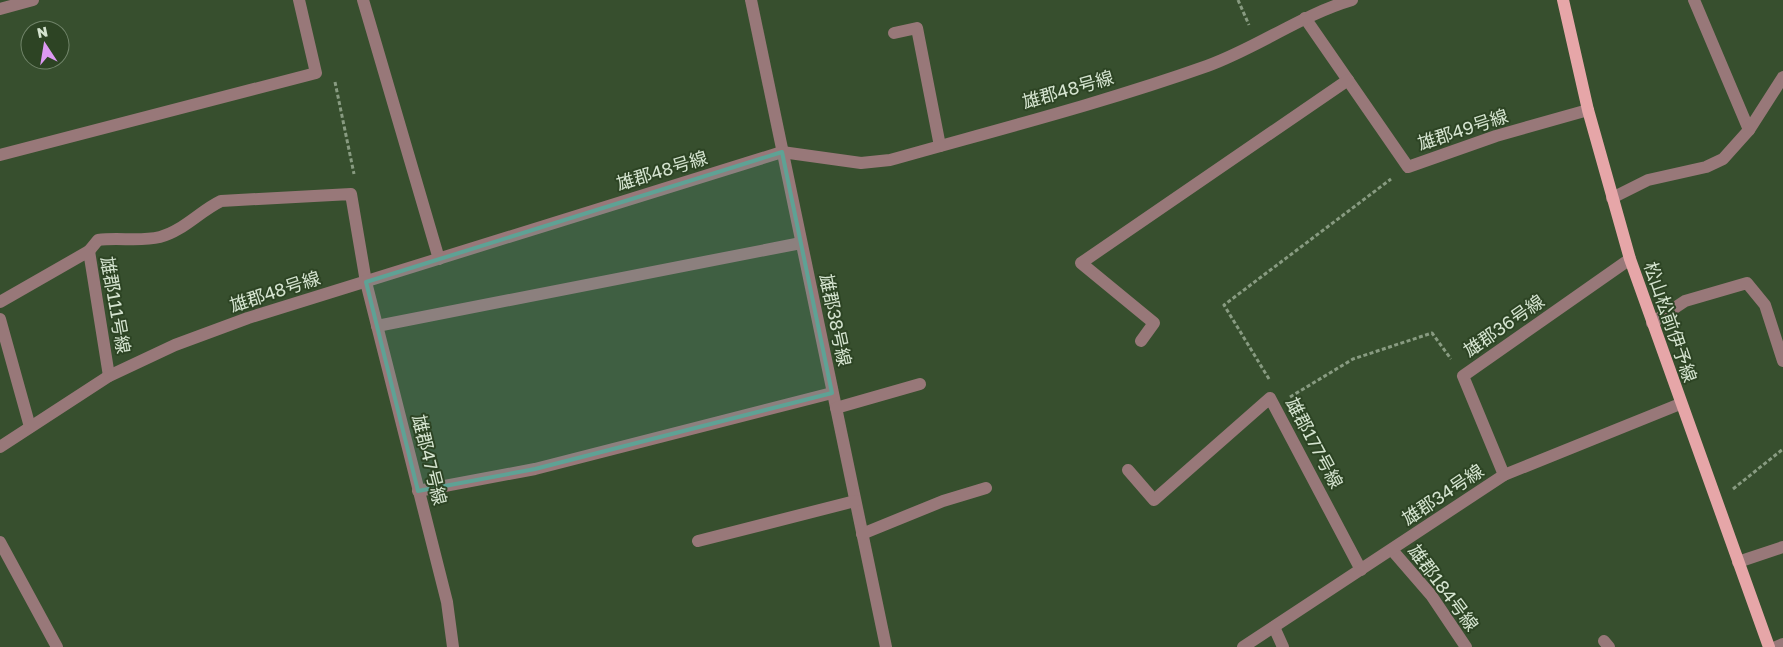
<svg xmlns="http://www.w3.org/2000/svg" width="1783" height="647" font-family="'Golos Text','Noto Sans JP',sans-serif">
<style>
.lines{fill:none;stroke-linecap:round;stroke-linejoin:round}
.path{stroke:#889b81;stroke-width:3;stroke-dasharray:4 2.5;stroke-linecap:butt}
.minor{stroke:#987879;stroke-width:12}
.major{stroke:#e6a6a8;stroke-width:12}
.marked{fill:#5ea295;fill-opacity:0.2;stroke:#5ea295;stroke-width:4;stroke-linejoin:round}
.labels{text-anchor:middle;stroke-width:4;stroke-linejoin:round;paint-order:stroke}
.street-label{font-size:18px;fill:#d5e4d0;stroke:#2d4424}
</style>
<rect width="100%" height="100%" fill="#374f2e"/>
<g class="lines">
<g class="path">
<path d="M1238 0 1249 25"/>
<path d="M335 82 354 174"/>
<path d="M1269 379 1224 305 1391 179"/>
<path d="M1290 397 1353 359 1432 333 1451 359"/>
<path d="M1733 489 1783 449"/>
</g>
<g class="minor">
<path d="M363 0 439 259"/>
<path d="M751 0 886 647"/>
<path d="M1694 0 1749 130"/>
<path d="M0 9 33 0"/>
<path d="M1305 18 1408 167 1496 136 1588 110"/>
<path d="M894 33 917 28 940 146"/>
<path d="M0 155 316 73 299 0"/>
<path d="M1612 198 1648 180 1706 167 1723 159 1749 130 1783 77"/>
<path d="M89 251 98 240C119 237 139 242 160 237 183 231 200 211 221 201L351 194 366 282 447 602 453 647"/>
<path d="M0 302 89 251 109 376"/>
<path d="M0 319 30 427"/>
<path d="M1652 323 1685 301 1747 283 1765 305 1783 361"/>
<path d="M377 326 801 243"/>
<path d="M1141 341 1154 323 1081 263 1348 80"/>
<path d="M836 408 920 384"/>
<path d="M0 447 109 376 175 345 248 318 782 152 861 163 890 160C996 130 1103 103 1207 66 1257 48 1301 15 1352 0"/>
<path d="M1128 470 1154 500 1270 398 1361 570"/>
<path d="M1504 475 1463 376 1630 259"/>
<path d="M418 491 535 469 832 393"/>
<path d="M862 534 943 501 986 488"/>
<path d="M698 541 855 501"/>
<path d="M0 542 57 647"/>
<path d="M1392 550 1431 595 1466 647"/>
<path d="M1738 562 1783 547"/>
<path d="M1274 627 1283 647"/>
<path d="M1604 641 1609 647"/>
<path d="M1243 647 1504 475 1680 404"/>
<path d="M1776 647 1783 644"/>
</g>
<path class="major" d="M1563 0 1588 110 1630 259 1769 647"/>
</g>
<path class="marked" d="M782 152 832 393 535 469 418 491 366 282Z"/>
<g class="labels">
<g class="street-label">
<text transform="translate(1068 90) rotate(-16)" y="6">雄郡48号線</text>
<text transform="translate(1463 130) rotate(-18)" y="6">雄郡49号線</text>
<text transform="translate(662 171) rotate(-17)" y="6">雄郡48号線</text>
<text transform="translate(275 292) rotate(-18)" y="6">雄郡48号線</text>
<text transform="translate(115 305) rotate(80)" y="6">雄郡111号線</text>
<text transform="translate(835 320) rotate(78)" y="6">雄郡38号線</text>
<text transform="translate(1670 322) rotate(71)" y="6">松山松前伊予線</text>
<text transform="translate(1504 326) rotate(-35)" y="6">雄郡36号線</text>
<text transform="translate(1314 443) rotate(62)" y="6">雄郡177号線</text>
<text transform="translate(429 460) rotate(76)" y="6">雄郡47号線</text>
<text transform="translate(1443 495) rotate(-34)" y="6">雄郡34号線</text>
<text transform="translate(1443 588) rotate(53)" y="6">雄郡184号線</text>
</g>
</g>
<g transform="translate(45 45) rotate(348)"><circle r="24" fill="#2d4424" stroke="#708469"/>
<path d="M0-4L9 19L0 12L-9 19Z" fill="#dd99f3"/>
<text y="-8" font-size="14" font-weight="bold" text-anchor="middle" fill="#d5e4d0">N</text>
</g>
</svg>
